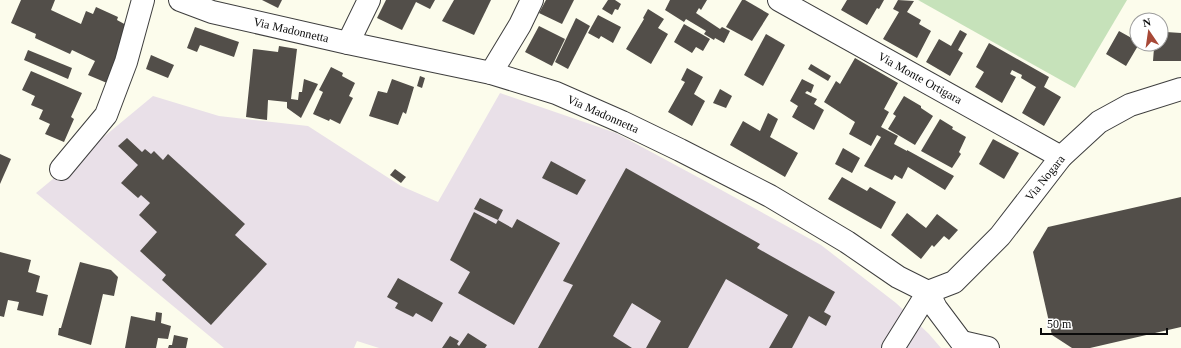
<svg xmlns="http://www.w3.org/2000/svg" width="1181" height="348" font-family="'Times New Roman',serif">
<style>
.industrial{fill:#e9e0e8}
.green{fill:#c6e2ba}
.building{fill:#524e49}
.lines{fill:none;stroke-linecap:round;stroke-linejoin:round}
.minor-casing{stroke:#3e3e3e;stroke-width:24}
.minor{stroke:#fff;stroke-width:22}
.labels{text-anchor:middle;stroke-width:4;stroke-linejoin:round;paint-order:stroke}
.street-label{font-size:12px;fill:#0b0b0b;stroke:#fff}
</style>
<rect width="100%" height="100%" fill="#fcfcec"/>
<path class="industrial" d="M500 93 616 133 705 181 821 245 896 303 929 334 941 348H379L357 341 354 348H224L36 193 153 96 219 116 308 126 401 186 438 202Z"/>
<path class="green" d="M918 0H1127L1075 88Z"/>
<g class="building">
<path d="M21 0H55L51 10 81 24 86 11 93 14 96 7 118 17 117 20 128 26 107 83 88 75 95 61 72 50 70 54 35 38 36 34 11 23Z"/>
<path d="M262 0H282L278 8Z"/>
<path d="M386 0H435L430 9 416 2 402 30 377 18Z"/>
<path d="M454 0H491L474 35 442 21Z"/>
<path d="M546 0H574L562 24 539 13Z"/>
<path d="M608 0H615L621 4 618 10 615 9 612 15 602 9Z"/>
<path d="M670 0H707L701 10 699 8 696 13 720 29 722 27 730 31 724 43 715 38 714 40 704 34 706 31 686 19 684 22 665 10Z"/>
<path d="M742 0H745L769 14 752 41 726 27Z"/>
<path d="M847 0H884L879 9 877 8 867 25 841 10Z"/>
<path d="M898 0 914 1 907 12 921 20 919 24 931 31 917 58 883 39 899 12 893 9Z"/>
<path d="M648 9 664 19 658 28 668 34 651 64 626 49 644 19 643 18Z"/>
<path d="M598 15 621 27 613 43 601 36 599 39 588 33Z"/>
<path d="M576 18 590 26 568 69 555 62Z"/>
<path d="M684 24 710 39 703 51 696 47 692 53 674 42Z"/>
<path d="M539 26 565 39 552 66 525 52Z"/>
<path d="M195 27 239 42 234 57 200 45 197 52 187 48Z"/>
<path d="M960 30 967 34 958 50 963 53 950 76 926 62 939 39 951 46Z"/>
<path d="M1119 31 1137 41V44H1139L1126 66 1106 54Z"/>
<path d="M1166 32 1181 33V61H1153L1154 48H1152V44H1161V34H1166Z"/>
<path d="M766 34 785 45 763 86 744 75Z"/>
<path d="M989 43 1049 77 1044 87 1061 97 1044 126 1022 113 1036 87 1021 78 1022 75 1012 70 1010 74 1016 77 1002 103 975 87 984 72 976 67Z"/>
<path d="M279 46 297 49 291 99 298 100 299 92H302L304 79 318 84 301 118 287 108V102L268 100 267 120 246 117 253 49 278 52Z"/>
<path d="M28 50 72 68 68 79 24 60Z"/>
<path d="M151 55 174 65 168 78 146 69Z"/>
<path d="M855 58 898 83 884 109 889 112 881 127 898 136 894 144 907 151V150L954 176 945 190 908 167 902 179 895 175 892 180 864 166 881 137 877 135 871 146 849 134 855 122 824 102 836 81 840 84Z"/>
<path d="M811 64 831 76 828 81 808 69Z"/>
<path d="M331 67 343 73 342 76 355 83 349 96 353 98 340 124 330 119 329 121 313 114 323 92 319 90Z"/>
<path d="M687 68 703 77 694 94 705 101 692 126 668 112 685 82 681 80Z"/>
<path d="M31 71 82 93 71 117 74 119 64 142 45 134 50 124 39 119 43 110 31 105 35 96 22 90Z"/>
<path d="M420 76 425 78 422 88 417 86Z"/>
<path d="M392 79 414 87 406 114 403 112 398 125 369 116 378 91 387 93Z"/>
<path d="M802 79 814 85 811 93 807 91 805 93 817 99 814 104 824 110 814 130 792 117 798 106 790 101Z"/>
<path d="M720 89 732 96 726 108 713 103Z"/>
<path d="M904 96 921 106V108L933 116 915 145 888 129 896 116 893 114Z"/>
<path d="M768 113 778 119 770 137 798 153 785 177 730 145 743 121 760 131Z"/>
<path d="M940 119 953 127 952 129 966 137 959 152 961 154 952 168 921 151Z"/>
<path d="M127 138 142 152 145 149 151 154 154 151 163 160 168 154 245 224 235 235 267 264 211 325 162 280 166 275 140 251 157 232 139 215 150 203 141 195 138 198 121 183 138 165 118 146Z"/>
<path d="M993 139 1019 153 1004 179 979 164Z"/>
<path d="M843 148 860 158 852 173 835 164Z"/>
<path d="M0 154 11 159 0 184Z"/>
<path d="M551 161 586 180 577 195 542 178Z"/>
<path d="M626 168 760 244 757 248 835 292 824 312 831 316 826 326 809 316 792 348H769L788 315 726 279 688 348H646L661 321 632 303 613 336 632 348H538L573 285 563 281Z"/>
<path d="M395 169 406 177 401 183 390 175Z"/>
<path d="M842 177 867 191 870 187 896 202 881 229 828 199Z"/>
<path d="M1181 197V327L1090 348H1072L1052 335 1033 252 1048 227Z"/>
<path d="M480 198 503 210 498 220 474 209Z"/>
<path d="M474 212 496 224 498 220 512 228 517 219 560 243 514 325 458 293 470 272 450 260Z"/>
<path d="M907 213 926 228 937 214 958 230 949 240 944 236 934 247 932 245 921 259 891 235Z"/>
<path d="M0 252 31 260 28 272 40 276 36 292 48 295 43 316 17 310 19 302 8 300 4 317 0 316Z"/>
<path d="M80 262 111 270 118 277 114 296 103 294 91 345 58 335 59 328H61Z"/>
<path d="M398 278 443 303 432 322 416 313 413 317 395 308 398 303 387 297Z"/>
<path d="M156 312 162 313 161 323 171 326 168 339 158 338 156 348H125L131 316 155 321Z"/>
<path d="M468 333 487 345 485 348H442L450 336 459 341 457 344 459 346Z"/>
<path d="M174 335 188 338 186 348H168L169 345H172Z"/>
</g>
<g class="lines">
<defs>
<g id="minor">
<path d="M180 0 212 12 348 43 491 73 556 93 622 122 680 150 770 196 847 242 898 277 928 292 936 308 966 348"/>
<path d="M779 0 1061 157"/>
<path d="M348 43 369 0"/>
<path d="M491 73 520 25 532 0"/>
<path d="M61 169 106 115 126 62 143 0"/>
<path d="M928 292 954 282 1000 236 1061 157 1099 122 1130 105 1181 89"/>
<path d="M962 342 988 348"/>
<path d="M893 348 928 292"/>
</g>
</defs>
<use href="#minor" class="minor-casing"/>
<use href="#minor" class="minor"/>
</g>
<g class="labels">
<g class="street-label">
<text transform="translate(291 30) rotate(13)" y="4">Via Madonnetta</text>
<text transform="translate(920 78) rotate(29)" y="4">Via Monte Ortigara</text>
<text transform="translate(603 114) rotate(24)" y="4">Via Madonnetta</text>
<text transform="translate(1045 178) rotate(-51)" y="4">Via Nogara</text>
</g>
</g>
<g transform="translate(1149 32) rotate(347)"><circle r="19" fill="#ffffff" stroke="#9d9d9d"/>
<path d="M0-3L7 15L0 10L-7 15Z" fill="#a74837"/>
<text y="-6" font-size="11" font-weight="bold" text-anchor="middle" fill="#0b0b0b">N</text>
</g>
<path d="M1041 328v6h126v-6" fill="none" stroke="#0b0b0b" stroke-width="2"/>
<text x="1047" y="328" font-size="12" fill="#0b0b0b" stroke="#ffffff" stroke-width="3" paint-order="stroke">50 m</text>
</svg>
